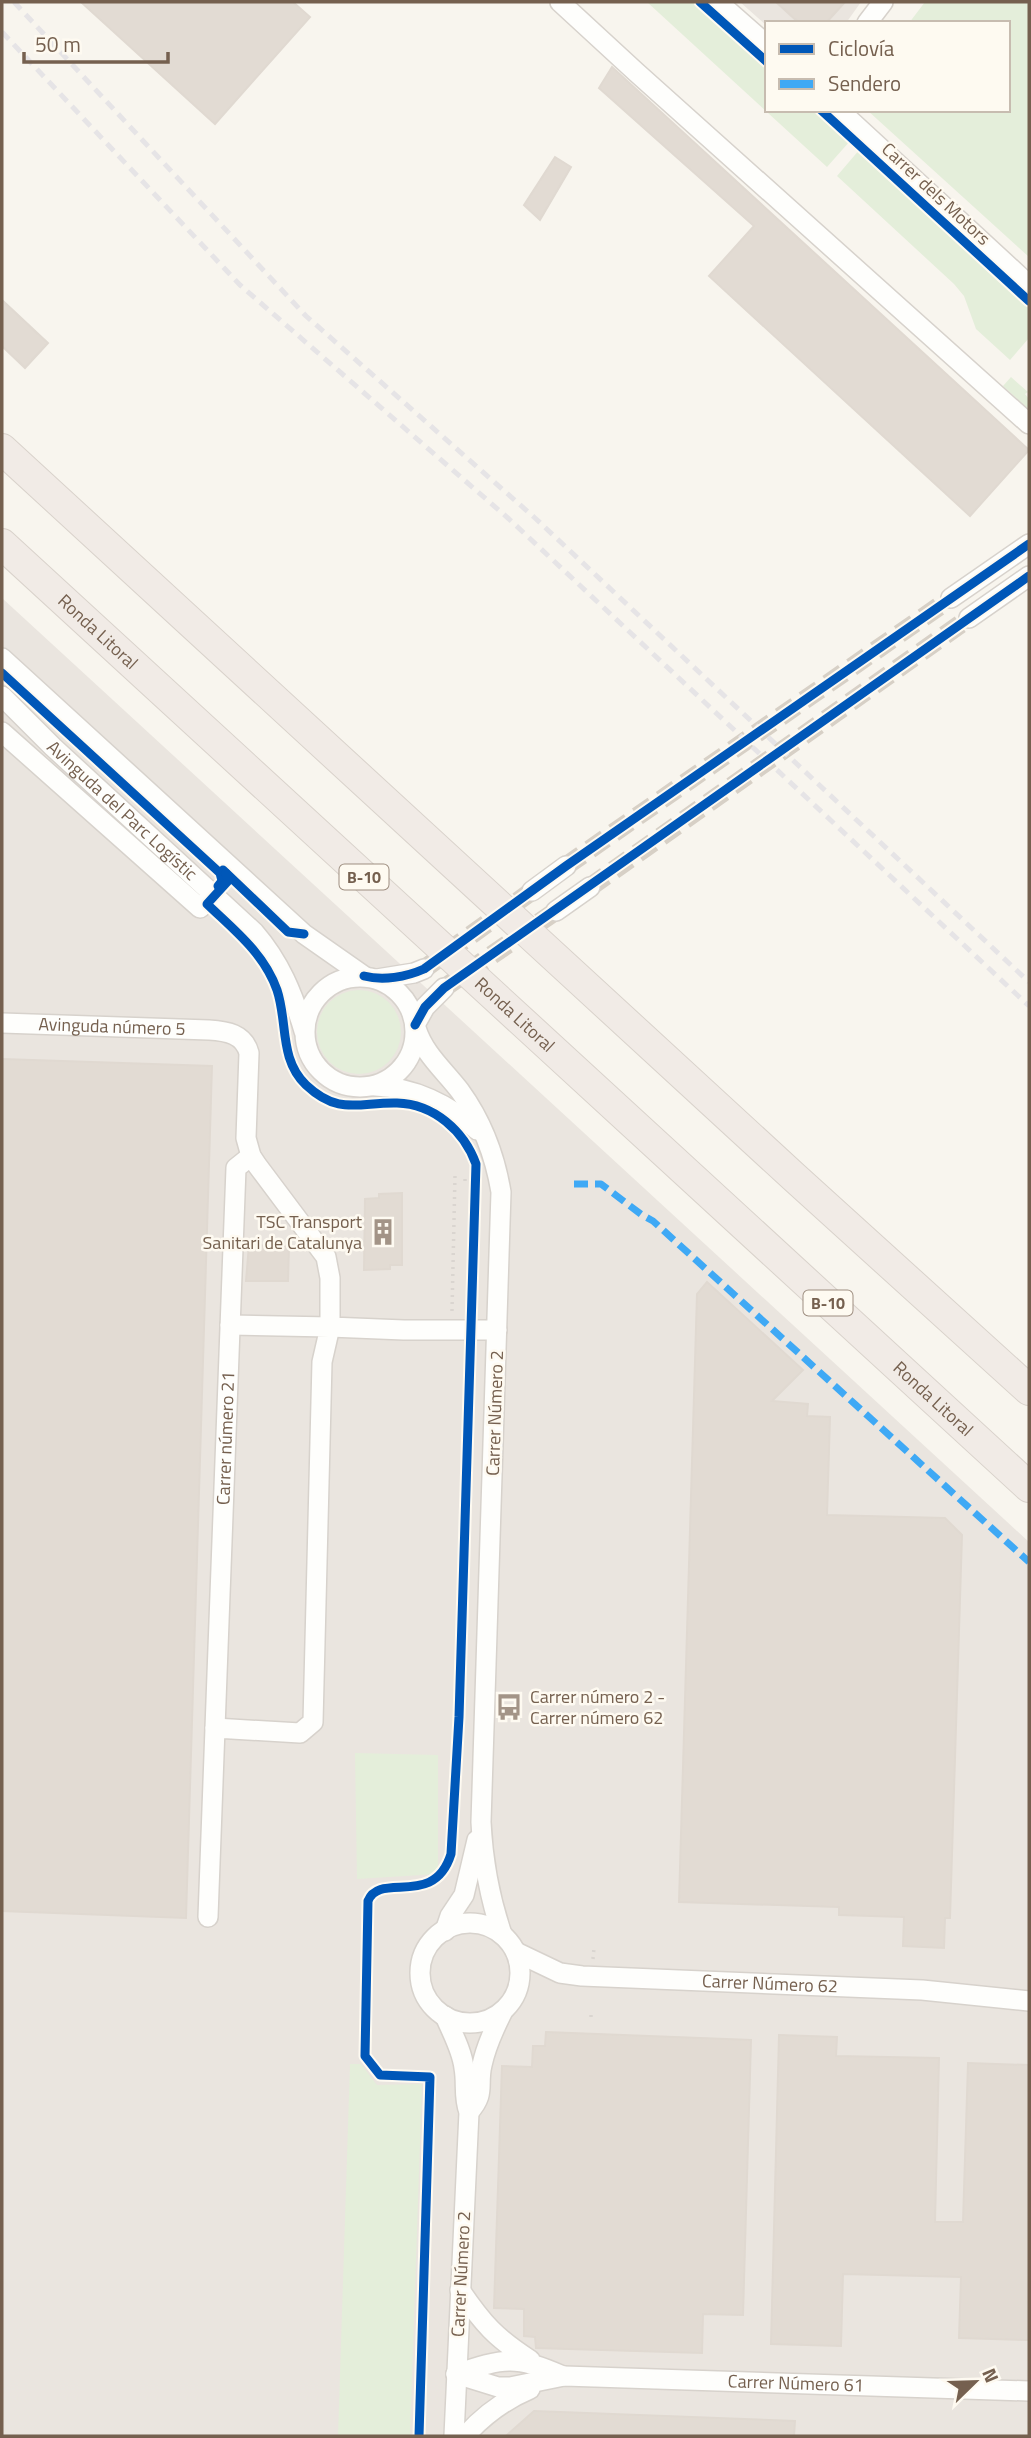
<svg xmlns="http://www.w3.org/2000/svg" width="1031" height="2438" font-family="'Titillium Web',sans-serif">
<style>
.industrial{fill:#eae5df}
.green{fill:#e4eeda}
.building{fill:#e2dbd3;stroke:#e0d9d1;stroke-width:2}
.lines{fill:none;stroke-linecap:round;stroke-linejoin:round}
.minor-tunnel{stroke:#d7d0c6;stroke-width:19;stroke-dasharray:19 10;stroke-linecap:butt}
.minor-casing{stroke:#d7d2cc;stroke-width:22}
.highway-casing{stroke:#d9d2cb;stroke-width:32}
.path{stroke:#dad5d0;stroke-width:3.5;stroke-dasharray:2 5;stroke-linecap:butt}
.minor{stroke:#fefefc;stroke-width:19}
.highway{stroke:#f1ebe6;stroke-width:30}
.rail{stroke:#e6e4e6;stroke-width:5;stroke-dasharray:10 7;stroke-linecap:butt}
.quiet{stroke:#3fa9f5;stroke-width:7;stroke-dasharray:14 7;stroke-linecap:butt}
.cycleway-casing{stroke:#fefaf1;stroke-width:13}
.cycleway{stroke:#0057b8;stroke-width:9}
.labels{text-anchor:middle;stroke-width:5;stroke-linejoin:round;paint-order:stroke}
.shield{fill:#fefaf1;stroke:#9e8e80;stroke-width:2}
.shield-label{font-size:16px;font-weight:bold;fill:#75604f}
.street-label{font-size:18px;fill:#75604f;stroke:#fefaf1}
.poi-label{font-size:18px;fill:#75604f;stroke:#fefaf1;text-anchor:end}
</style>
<rect width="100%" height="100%" fill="#f8f5ee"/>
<g class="industrial">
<path d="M740 2H861L846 23H767V26Z"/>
<path d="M2 598 1029 1542V2436H2Z"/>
</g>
<g class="green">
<path d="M647 2H699L767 64V110H817L850 141 827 167Z"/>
<path d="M925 2H1029V257L867 110H1008V23H909Z"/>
<path d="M860 149 1029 305V338L1010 360 976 329 964 296 954 284 837 176Z"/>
<path d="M1011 377 1028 392 1025 394 1029 399V410L1003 386Z"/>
<circle cx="359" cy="1032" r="42"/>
<path d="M355 1753 438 1755V1874L357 1879Z"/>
<path d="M350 2064H361L377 2085 422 2084 410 2436H338Z"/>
</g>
<g class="building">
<path d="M81 2H293L310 17 215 124Z"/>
<path d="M776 2H845L826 23H799Z"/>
<path d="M612 67 1029 450 970 516 709 276 754 226 599 88Z"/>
<path d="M555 157 571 167 540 220 524 205Z"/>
<path d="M2 300 48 343 25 368 2 346Z"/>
<path d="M2 1059 212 1066 186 1918 2 1911Z"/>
<path d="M402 1193V1265H390V1269L364 1270 365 1199 379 1198V1194Z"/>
<path d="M249 1245 289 1246 288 1281H246Z"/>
<path d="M707 1282 803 1370 772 1401 808 1404 807 1416 830 1417 827 1515 945 1518 962 1535 950 1918H945L944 1948 903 1946 904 1917 839 1915V1907L679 1902 697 1294Z"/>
<path d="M546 2032 751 2040 743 2315 703 2314 702 2353 536 2348 535 2337 524 2336V2309L494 2308 502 2066 532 2067 533 2046H545Z"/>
<path d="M779 2035 837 2037 836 2056 939 2058 935 2222H963L968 2063 1029 2065V2340L959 2338 961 2277 843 2274 841 2346 771 2344Z"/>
<path d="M534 2411 795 2421 794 2436H506Z"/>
</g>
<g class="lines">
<g class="minor-tunnel">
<path d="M566 866 951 598"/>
<path d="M590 887 969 618"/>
<path d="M424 969 532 891"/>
<path d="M444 988 556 911"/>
</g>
<defs>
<g id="minor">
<path d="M560 2 636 72 1029 424"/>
<path d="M718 2 767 45"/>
<path d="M867 23 883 2"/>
<path d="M839 110 1029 285"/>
<path d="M951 598 1029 544"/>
<path d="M969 618 1029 576"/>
<path d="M2 658 304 934 364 976"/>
<path id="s1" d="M2 696 53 747 254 932C280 962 293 994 304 1031"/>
<path d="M2 732 200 908 214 895"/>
<path d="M532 891 566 866"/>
<path d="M556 911 590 887"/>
<circle cx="360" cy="1032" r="55"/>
<path d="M377 979 414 973 424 969"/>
<path id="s2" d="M2 1023 209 1030C227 1031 244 1034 249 1053L246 1138 251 1156 257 1165 326 1257 330 1278V1327L404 1330H497"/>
<path d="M415 1025 425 1007 444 988"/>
<path d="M416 1028C424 1054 444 1070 460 1091 481 1120 495 1156 501 1192L481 1822C483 1863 489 1896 502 1934"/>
<path d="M375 1086C413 1087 450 1105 477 1130"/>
<path id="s3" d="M215 1728 236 1168 251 1156"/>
<path d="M208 1917 215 1728 300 1733 313 1722 322 1362 330 1327 230 1325"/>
<circle cx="470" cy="1973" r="50"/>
<path d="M445 1931 450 1916 464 1895 477 1840"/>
<path id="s4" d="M516 1952 560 1973 582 1976 922 1990 1029 2001"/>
<path d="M445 2016C452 2033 462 2050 464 2068 467 2084 463 2097 469 2112L454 2436"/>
<path d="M469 2112C486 2093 477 2086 482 2065 486 2046 494 2029 502 2013"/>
<path d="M460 2290C483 2324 496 2338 530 2360"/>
<path id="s5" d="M456 2374 498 2387H510L564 2376 1029 2391"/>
<path d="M456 2374C504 2358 515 2355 563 2376"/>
<path d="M465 2436C483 2416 504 2400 530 2389"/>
</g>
<g id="highway">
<path d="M2 449 794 1177 1029 1390"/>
<path id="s6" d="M2 544 1029 1487"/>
</g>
</defs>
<use href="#minor" class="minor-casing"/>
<use href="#highway" class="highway-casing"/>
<g class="path">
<path d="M465 1181V1175"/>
<path d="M452 1311 455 1175H457"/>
<path d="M593 1959 594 1948"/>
<path d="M591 2017V2013"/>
</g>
<use href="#minor" class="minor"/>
<use href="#highway" class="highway"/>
<g class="rail">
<path d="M14 2 306 316 535 518 1029 982"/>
<path d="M2 32 240 285 509 519 1029 1006"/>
</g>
<path class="quiet" d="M574 1184H601L642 1215 653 1221 1029 1562"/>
<defs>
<g id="cycleway">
<path d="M700 2 767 62"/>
<path d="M821 110 1029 301"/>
<path d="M2 673 220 873 222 881 218 886"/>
<path d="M223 870 288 932 304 934"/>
<path d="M226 873 228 881 207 904C234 930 264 953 277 990 288 1023 279 1059 306 1085 339 1116 359 1102 397 1103 434 1104 464 1131 476 1164L459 1717 451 1854C434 1909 380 1871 368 1901L365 2056 380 2075 430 2077 419 2436"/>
<path d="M364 976C383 981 406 977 424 969L566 866 1029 544"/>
<path d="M415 1025 425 1007 444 988 1029 576"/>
</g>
</defs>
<use href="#cycleway" class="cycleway-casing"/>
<use href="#cycleway" class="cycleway"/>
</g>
<defs>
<symbol id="building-bare" viewBox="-9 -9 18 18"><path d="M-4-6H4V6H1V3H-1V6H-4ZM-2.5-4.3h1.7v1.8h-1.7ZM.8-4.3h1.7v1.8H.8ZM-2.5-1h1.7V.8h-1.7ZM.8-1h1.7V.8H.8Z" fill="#a39487" stroke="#fefaf1" stroke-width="2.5" paint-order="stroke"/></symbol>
<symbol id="bus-bare" viewBox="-9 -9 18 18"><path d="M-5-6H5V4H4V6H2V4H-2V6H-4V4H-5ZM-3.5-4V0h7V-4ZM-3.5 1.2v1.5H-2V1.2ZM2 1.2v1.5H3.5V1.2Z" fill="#a39487" stroke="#fefaf1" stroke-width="2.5" paint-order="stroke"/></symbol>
</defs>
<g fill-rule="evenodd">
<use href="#building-bare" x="364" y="1213" width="38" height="38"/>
<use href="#bus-bare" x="490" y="1688" width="38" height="38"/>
</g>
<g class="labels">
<g class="shield">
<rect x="339.5" y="864.5" width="49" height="25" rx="5"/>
<rect x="803.5" y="1290.5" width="49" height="25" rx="5"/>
</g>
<g class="shield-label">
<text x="364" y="883">B-10</text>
<text x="828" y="1309">B-10</text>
</g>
<g class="street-label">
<text transform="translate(936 194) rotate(43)" y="6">Carrer dels Motors</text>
<text dy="6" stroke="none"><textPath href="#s6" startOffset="130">Ronda Litoral</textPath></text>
<text dy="6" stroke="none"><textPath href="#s1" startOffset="166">Avinguda del Parc Logístic</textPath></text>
<text dy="6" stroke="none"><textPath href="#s6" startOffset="696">Ronda Litoral</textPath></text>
<text dy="6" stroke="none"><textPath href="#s2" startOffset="110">Avinguda número 5</textPath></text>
<text dy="6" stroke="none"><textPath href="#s6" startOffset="1264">Ronda Litoral</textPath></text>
<text transform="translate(495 1413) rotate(-88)" y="6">Carrer Número 2</text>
<text dy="6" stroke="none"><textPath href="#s3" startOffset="290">Carrer número 21</textPath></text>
<text dy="6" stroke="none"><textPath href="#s4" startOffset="259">Carrer Número 62</textPath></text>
<text transform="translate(461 2274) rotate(-87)" y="6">Carrer Número 2</text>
<text dy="6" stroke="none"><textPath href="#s5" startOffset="343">Carrer Número 61</textPath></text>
</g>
<g class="poi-label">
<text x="362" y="1228">TSC Transport<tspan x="362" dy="21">Sanitari de Catalunya</tspan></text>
<text x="530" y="1703" text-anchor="start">Carrer número 2 -<tspan x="530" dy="21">Carrer número 62</tspan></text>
</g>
</g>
<rect width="1031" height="2438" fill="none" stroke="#75604f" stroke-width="7"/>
<rect x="765" y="21" width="245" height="91" fill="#fefaf1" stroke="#c7bcb0" stroke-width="2"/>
<rect x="779" y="44" width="35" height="10" fill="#0057b8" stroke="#c7bcb0" stroke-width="2"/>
<text x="828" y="56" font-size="21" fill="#75604f">Ciclovía</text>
<rect x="779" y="79" width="35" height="10" fill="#3fa9f5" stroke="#c7bcb0" stroke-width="2"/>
<text x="828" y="91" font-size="21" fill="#75604f">Sendero</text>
<g transform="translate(975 2382) rotate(67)" stroke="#fefaf1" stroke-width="5" paint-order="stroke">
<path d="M0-5L12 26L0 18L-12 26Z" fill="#75604f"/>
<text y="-10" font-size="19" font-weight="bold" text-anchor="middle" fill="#75604f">N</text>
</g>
<path d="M24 52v10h144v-10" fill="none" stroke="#75604f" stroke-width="3.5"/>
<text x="35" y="52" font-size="21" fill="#75604f" stroke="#fefaf1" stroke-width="5" paint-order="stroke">50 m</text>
</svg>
